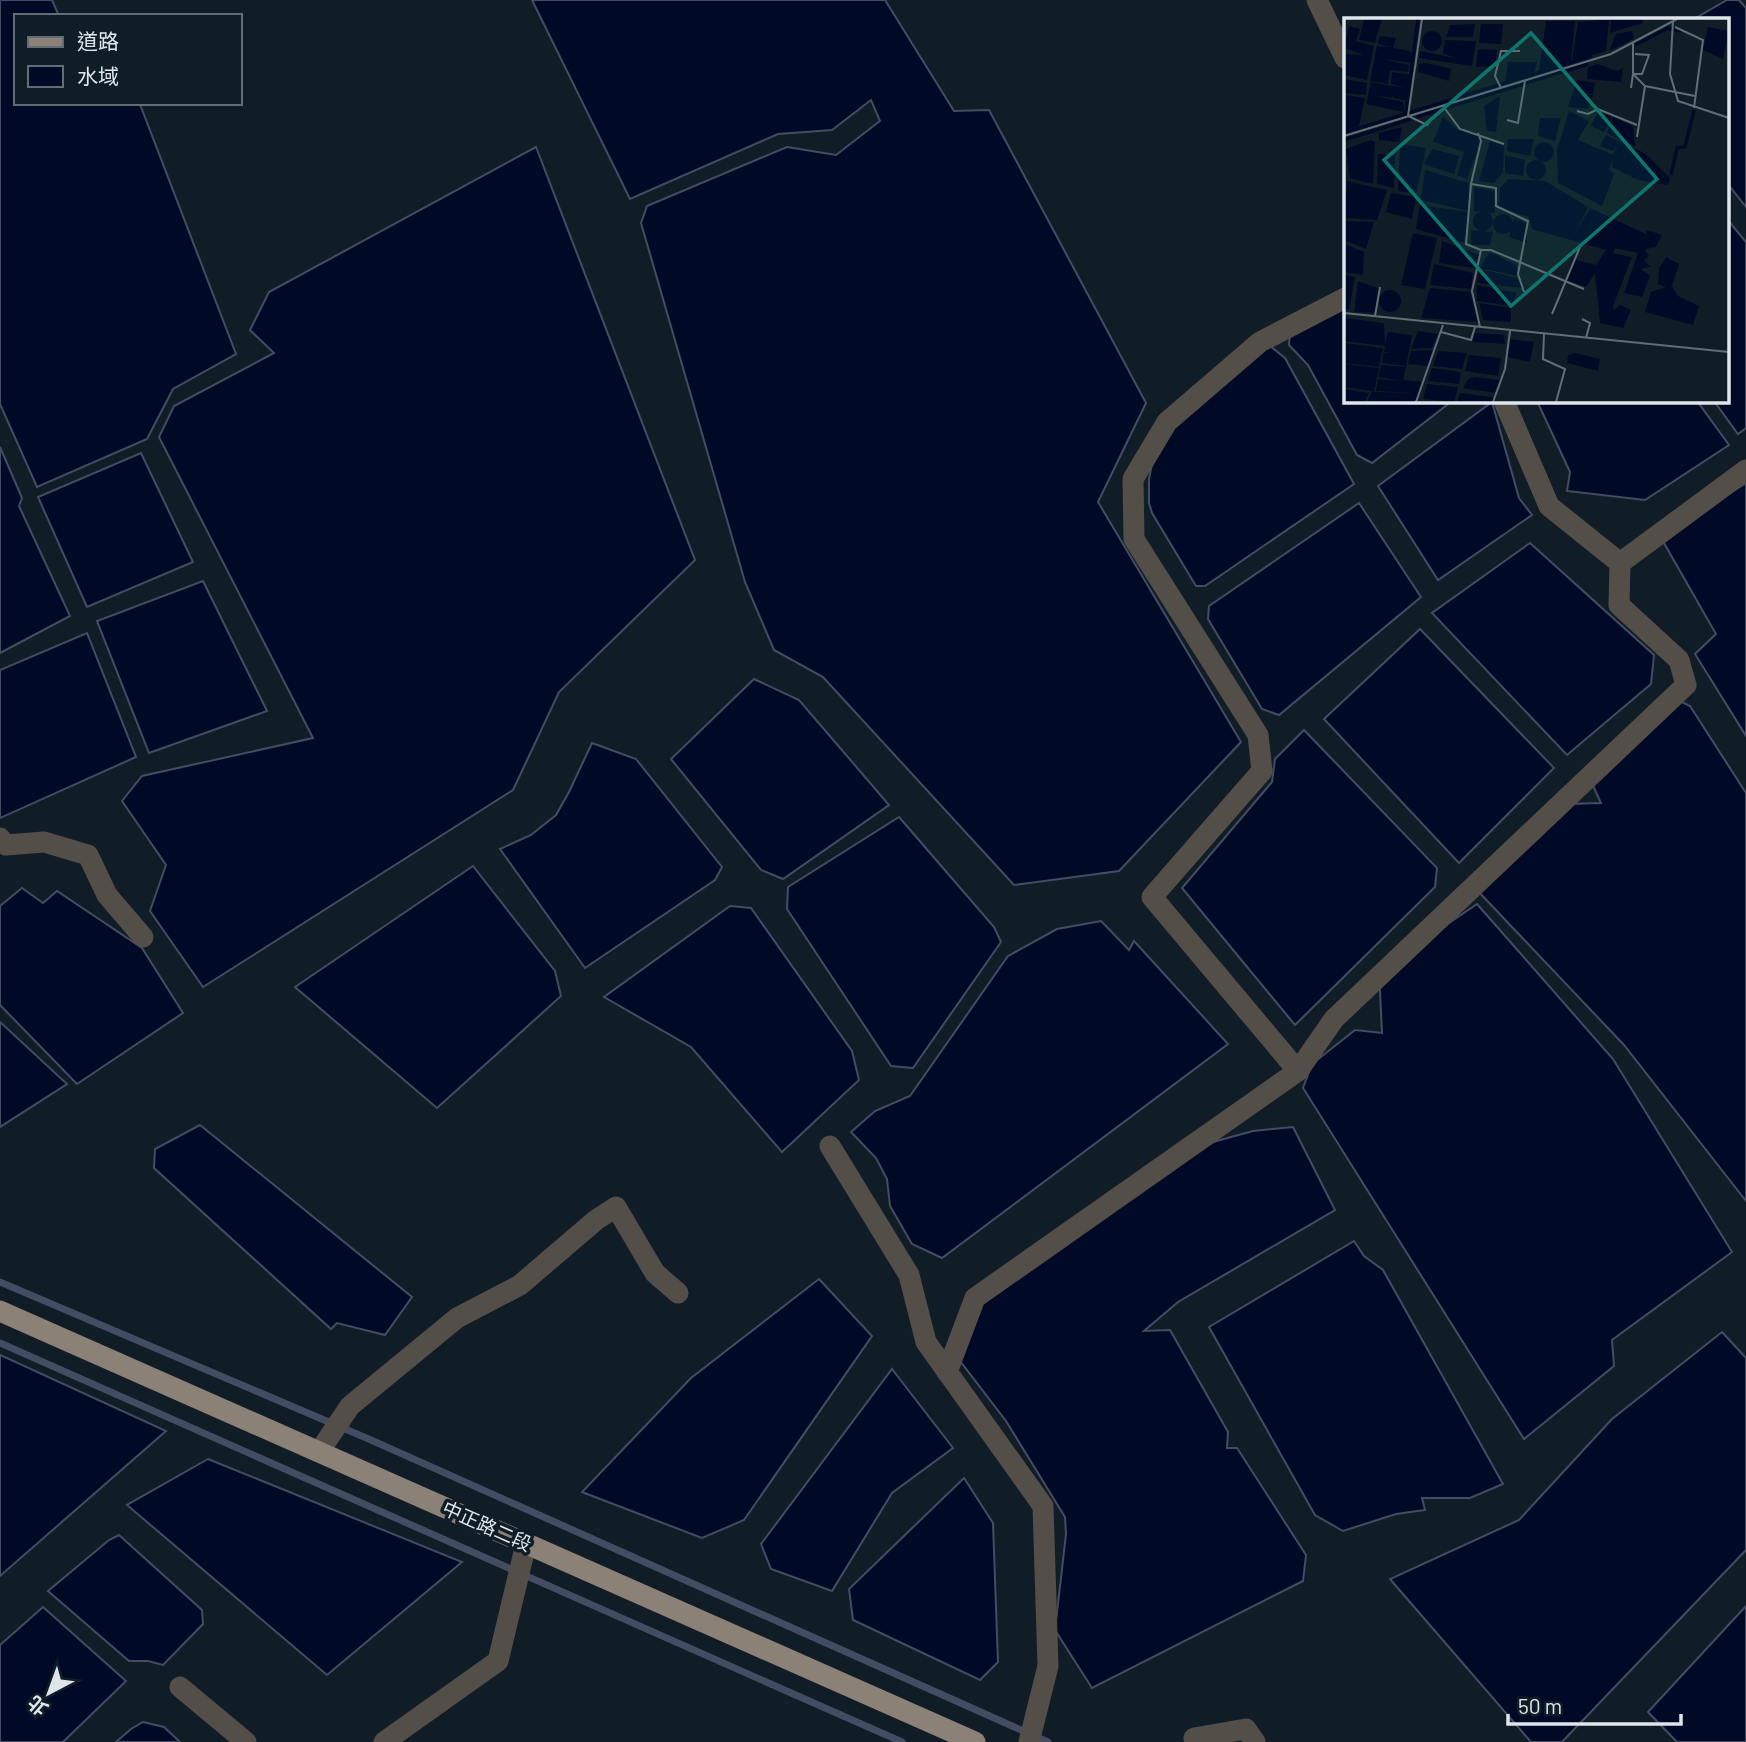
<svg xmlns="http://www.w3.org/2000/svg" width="1746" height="1742" font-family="Barlow,'Noto Sans TC',sans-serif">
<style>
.water{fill:#000a27;stroke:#434c62;stroke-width:2}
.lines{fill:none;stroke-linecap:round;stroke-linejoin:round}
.stream{stroke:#434c62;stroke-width:7}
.minor{stroke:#544e49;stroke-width:21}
.major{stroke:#8c8176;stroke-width:21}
.labels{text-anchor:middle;stroke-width:7;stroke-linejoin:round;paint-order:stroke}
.street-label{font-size:19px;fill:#dee6ec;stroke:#111d26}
.inset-river{fill:none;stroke:#000a27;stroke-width:3.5}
.inset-road{fill:none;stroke:#636d75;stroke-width:2}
.view{fill:#0f766e;fill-opacity:0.15;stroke:#0f766e;stroke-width:3.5}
.inset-edge{fill:none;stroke:#dee6ec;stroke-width:3.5}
</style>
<rect width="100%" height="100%" fill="#111d26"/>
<g class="water">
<path d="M0 0H52L59 16H16V103H138L141 107 236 354 173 389 147 439 37 487 0 404Z"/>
<path d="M532 0H885L954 111 989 110 1146 403 1098 502 1241 742 1119 871 1014 885 823 677 774 650 745 582 641 223 647 206 787 147 836 155 880 121 871 100 832 130 778 134 630 199Z"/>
<path d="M1727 0H1739L1746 8V207L1727 183V19H1694Z"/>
<path d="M536 147 695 560 559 692 513 790 203 987 150 911 166 865 122 801 142 776 313 738 159 437 174 406 274 353 250 330 269 292Z"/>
<path d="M1727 219 1746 242V428L1738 434 1714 401H1727Z"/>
<path d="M1345 308V401H1452L1372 463 1357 455 1308 365 1289 345 1290 333Z"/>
<path d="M1265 342 1285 358 1354 484 1205 586H1196L1152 513 1149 503V479L1152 464 1172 423Z"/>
<path d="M1537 401H1697L1729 445 1645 500 1567 491 1570 472Z"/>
<path d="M1492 402 1519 498 1532 515 1438 580 1378 486Z"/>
<path d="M0 447 22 498 19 506 70 616 0 653Z"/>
<path d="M141 453 193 562 87 607 38 497Z"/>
<path d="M1746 483V736L1695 654 1716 634 1660 536Z"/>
<path d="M1359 503 1421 597 1279 715 1262 709 1208 619 1209 606Z"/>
<path d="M1530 543 1654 655 1651 684 1567 755 1432 613Z"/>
<path d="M203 581 267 711 149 753 97 621Z"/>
<path d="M1420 629 1554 768 1459 863 1324 719Z"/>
<path d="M87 633 136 757 0 818V670Z"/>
<path d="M754 679 799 700 889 805 783 879 761 870 671 759Z"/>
<path d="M1676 699 1690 706 1746 793V1201L1624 1045 1476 889 1565 804 1601 803 1589 777Z"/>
<path d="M1304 730 1437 868 1435 887 1295 1025 1182 888 1272 782 1275 759Z"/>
<path d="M592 743 636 759 722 867 715 880 585 968 500 849 531 835 556 815 569 792Z"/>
<path d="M899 817 994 927 1001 942 913 1068 891 1066 787 909 788 887Z"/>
<path d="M473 866 555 971 561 996 437 1108 295 987Z"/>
<path d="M22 888 43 903 57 891 142 948 183 1013 77 1084 0 1005V906Z"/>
<path d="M1477 904 1613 1059 1732 1252 1612 1340 1614 1366 1524 1439 1303 1088 1312 1064 1355 1030 1382 1033 1379 971Z"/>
<path d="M730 906 751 908 852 1051 859 1080 782 1152 691 1047 604 997Z"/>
<path d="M1101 921 1129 950 1134 941 1228 1044 942 1258 912 1244 890 1206 887 1179 876 1158 851 1132 875 1111 910 1096 1008 956 1057 929Z"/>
<path d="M0 1022 67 1084 0 1127Z"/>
<path d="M200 1125 412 1297 385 1335 337 1323 331 1329 154 1168 155 1149Z"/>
<path d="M1293 1127 1335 1210 1178 1302 1144 1331 1170 1330 1228 1432 1227 1448H1237L1306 1555 1303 1581 1092 1688 1055 1630 1066 1534 1065 1517 1006 1421 954 1353 972 1299 1213 1142 1253 1131Z"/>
<path d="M1354 1241 1364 1256 1383 1270 1503 1484 1470 1498H1422L1425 1510 1396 1514 1343 1531 1315 1515 1209 1327Z"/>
<path d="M819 1279 872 1336 744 1520 702 1538 582 1492 691 1378Z"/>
<path d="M1722 1332 1746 1358V1550L1562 1742H1531L1390 1579 1519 1520 1612 1419Z"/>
<path d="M0 1355 166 1431 0 1576Z"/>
<path d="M892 1369 953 1448 892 1493 832 1591 771 1569 761 1544Z"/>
<path d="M208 1459 462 1562 327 1675 127 1505Z"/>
<path d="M964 1478 993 1523 998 1662 980 1680 853 1620 849 1589Z"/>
<path d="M119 1535 202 1610 203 1624 163 1665 148 1661H129L48 1591 109 1540Z"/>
<path d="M1746 1606V1742H1677L1648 1712Z"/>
<path d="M43 1607 126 1681 63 1742H0V1645Z"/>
<path d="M143 1722 164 1727 180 1742H116L131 1729Z"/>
</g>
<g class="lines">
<g class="stream">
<path d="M0 1282 371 1440 1048 1742"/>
<path d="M0 1343 902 1742"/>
</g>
<g class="minor">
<path d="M1317 0 1345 58"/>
<path d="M1504 401 1549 506 1620 563 1746 470"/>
<path d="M0 838 6 845 44 842 88 855 107 895 143 937"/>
<path d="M1298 1071 1334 1019 1686 685 1679 660 1619 605 1620 563"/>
<path d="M830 1146 909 1275 926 1342 1043 1506 1048 1666 1029 1742"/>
<path d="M947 1372 975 1298 1298 1071 1152 897 1262 771 1258 735 1134 539 1133 479 1167 422 1260 342 1345 298"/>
<path d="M319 1452 350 1406 457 1318 520 1285 596 1220 616 1207 655 1273 678 1293"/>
<path d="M180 1687 246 1742"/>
<path d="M1194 1738 1246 1729 1255 1742"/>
<path d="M384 1742 498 1661 526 1544"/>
</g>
<path class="major" d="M0 1311 975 1742"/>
</g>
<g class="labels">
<g class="street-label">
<text transform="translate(487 1526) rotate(24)" y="7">中正路二段</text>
</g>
</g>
<g transform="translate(1344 18)">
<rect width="385" height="385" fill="#111d26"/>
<path d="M20 1H38L31 25 15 22ZM265 1 262 33 228 43 234 4ZM267 1H298L299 5 266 15ZM202 3H231L227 44 195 53ZM131 6 129 19H102L106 7ZM137 6H159L157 26 135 25ZM5 8 16 11 12 23 30 28 23 62 0 57V36L20 37 0 30ZM364 9 385 13 379 41 359 32ZM78 23a10 10 0 1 1 20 0a10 10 0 1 1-20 0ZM288 13 290 21 265 33 272 16ZM36 18 52 20 49 30 66 33 69 40 68 45 38 41 65 47 64 54 46 52 44 66 26 63 33 28 47 29 34 26ZM101 22 132 23 128 48 75 40 76 33 111 40 99 35ZM134 31 153 32 151 48 132 49ZM164 44H193L190 54 161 64ZM83 45 107 51 105 63 74 54 75 46ZM254 46 272 53 279 50 277 64 243 61 244 49ZM48 54 67 57 64 83 49 80V76L48 80 27 77 59 84 60 94 22 86 27 64 61 70 47 66ZM0 61 23 65 22 77 0 75ZM233 62 251 65 249 76H233L249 77 244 91 224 89ZM1 77 21 80 15 108 0 113ZM156 78 152 114 143 113 140 88ZM225 93 245 103 234 122 269 137 273 126 269 133 256 128 262 117 302 136 326 160 324 167 294 162 268 149 270 139 265 151 270 156 258 188 214 165 213 132ZM254 93 268 99 260 114 247 108ZM99 99 114 112 135 117 137 123 123 161 113 157 120 134 89 124ZM269 99 289 108 291 129 263 115ZM196 100H217L211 123 194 118ZM58 109 55 124 35 122V115ZM164 121H190L186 138 163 133ZM26 122 31 124 29 166 6 160 2 131ZM146 123 160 128 159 154 150 165 135 163ZM190 134a10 10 0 1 1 20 0a10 10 0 1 1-20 0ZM56 126 82 130 72 175 54 173ZM89 131 115 138 110 156 79 146ZM34 136 51 138 50 170 33 166ZM161 137 181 142 179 158 161 155ZM182 152a10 10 0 1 1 20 0a10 10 0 1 1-20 0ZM81 152 125 165 124 193 77 182ZM164 161 201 163 244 189 231 215 246 190 302 216 303 212 318 217 312 229 301 231 305 238 300 242 307 249 297 251 306 258 298 279 280 275 294 235 271 230 269 235 288 239 269 288 270 292 276 287 287 292 279 310 256 305 251 255 242 269 222 262 232 242 252 247 262 232 188 211 185 199 155 189 156 170ZM3 163 43 172 33 202 0 200ZM130 169 150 173 151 195 130 193ZM47 175 72 179 68 201 42 194ZM76 187 125 194 120 225 72 211ZM129 203a10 10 0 1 1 20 0a10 10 0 1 1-20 0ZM149 206a10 10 0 1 1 20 0a10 10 0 1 1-20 0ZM170 200 183 206V225L165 219ZM0 203 30 204 22 231 0 222ZM127 212 149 214 146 227H127ZM69 215 93 220 81 271 57 267ZM98 223 135 237 131 250 95 245ZM0 226 20 234 19 257 0 254ZM146 234 172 247 174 258 136 250ZM322 239 335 246 328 268 334 278 355 288 349 307 301 294 307 274 322 269 314 266 315 250ZM90 246 129 255 127 271 86 267ZM136 251 173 260 178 270 133 265ZM0 257 11 259 5 291H0ZM14 263 36 271 31 295 10 294ZM133 267 173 275 168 288 133 283ZM86 270 126 274 134 304 77 300ZM35 283a11 11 0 1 1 22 0a11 11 0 1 1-22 0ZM135 285 167 290V304L139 302ZM0 300 40 305 41 325 44 314 68 317 62 348 38 345 39 335 49 334H40L41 328 0 323ZM74 313 94 316 88 330 67 331ZM131 315 160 317 161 326 129 324ZM166 321 190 324 186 344 163 339ZM0 325 39 330 35 349 0 345ZM89 332 84 348 64 346 67 333ZM94 333 123 335 118 351 89 348ZM231 335 256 341 254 353 223 345 224 337ZM125 337 157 340 154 358 121 353ZM0 346 35 350 30 374 71 375 32 373 34 361 58 363 34 359 37 347 62 349 59 362 80 364 71 384H23L28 373 0 369ZM88 350 117 354 115 366 84 363ZM131 359 156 362 151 375 119 370 124 361ZM83 366 114 369 110 384 79 381ZM0 371 25 375 21 384H0ZM116 375 149 379 148 384H113Z" fill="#000a27"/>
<path class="inset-river" d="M291 27 324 10 337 13M62 94 74 1M72 99 244 46M0 115 248 38M0 122 67 101M327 157 333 130 341 129 350 92"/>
<path class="inset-road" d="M78 1 64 98 83 107 87 102M329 3 326 56 334 83 385 100M331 9 359 22 350 90M289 25V56L301 68 293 119M301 68 351 78M157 70 151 58 157 33H176M287 70 289 56H298L305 37 291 36M99 88 116 111 160 126M233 93 244 96 254 91 293 107M163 102 174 105 181 63M134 115 137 123 127 166 152 170V188L184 203 174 256 180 274M0 118 267 36 333 1M127 166 122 226 137 232M0 295 385 334M208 296 236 229M31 298 36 269M238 301 246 305 242 320M136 309 128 273 137 232H147L240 271M97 314 127 322 131 309M200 316 199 341 221 351 212 384M72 384 99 307M149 384 161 351 166 313"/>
<path class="view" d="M187 15 313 161 167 288 40 142Z"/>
<rect width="385" height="385" class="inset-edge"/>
</g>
<rect x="14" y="14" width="228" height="91" fill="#111d26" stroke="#636d75" stroke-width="2"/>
<rect x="28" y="37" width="35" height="10" fill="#8c8176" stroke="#636d75" stroke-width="2"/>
<text x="77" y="49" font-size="21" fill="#dee6ec">道路</text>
<rect x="28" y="66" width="35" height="21" fill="#000a27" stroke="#636d75" stroke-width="2"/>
<text x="77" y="84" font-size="21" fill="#dee6ec">水域</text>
<g transform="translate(49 1693) rotate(221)" stroke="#111d26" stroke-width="5" paint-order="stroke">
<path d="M0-5L12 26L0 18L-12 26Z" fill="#dee6ec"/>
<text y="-10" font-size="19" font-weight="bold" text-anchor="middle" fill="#dee6ec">北</text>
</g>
<path d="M1508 1714v10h173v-10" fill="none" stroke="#dee6ec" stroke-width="3.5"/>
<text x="1518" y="1714" font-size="21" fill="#dee6ec" stroke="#111d26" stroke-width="5" paint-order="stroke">50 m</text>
</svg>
